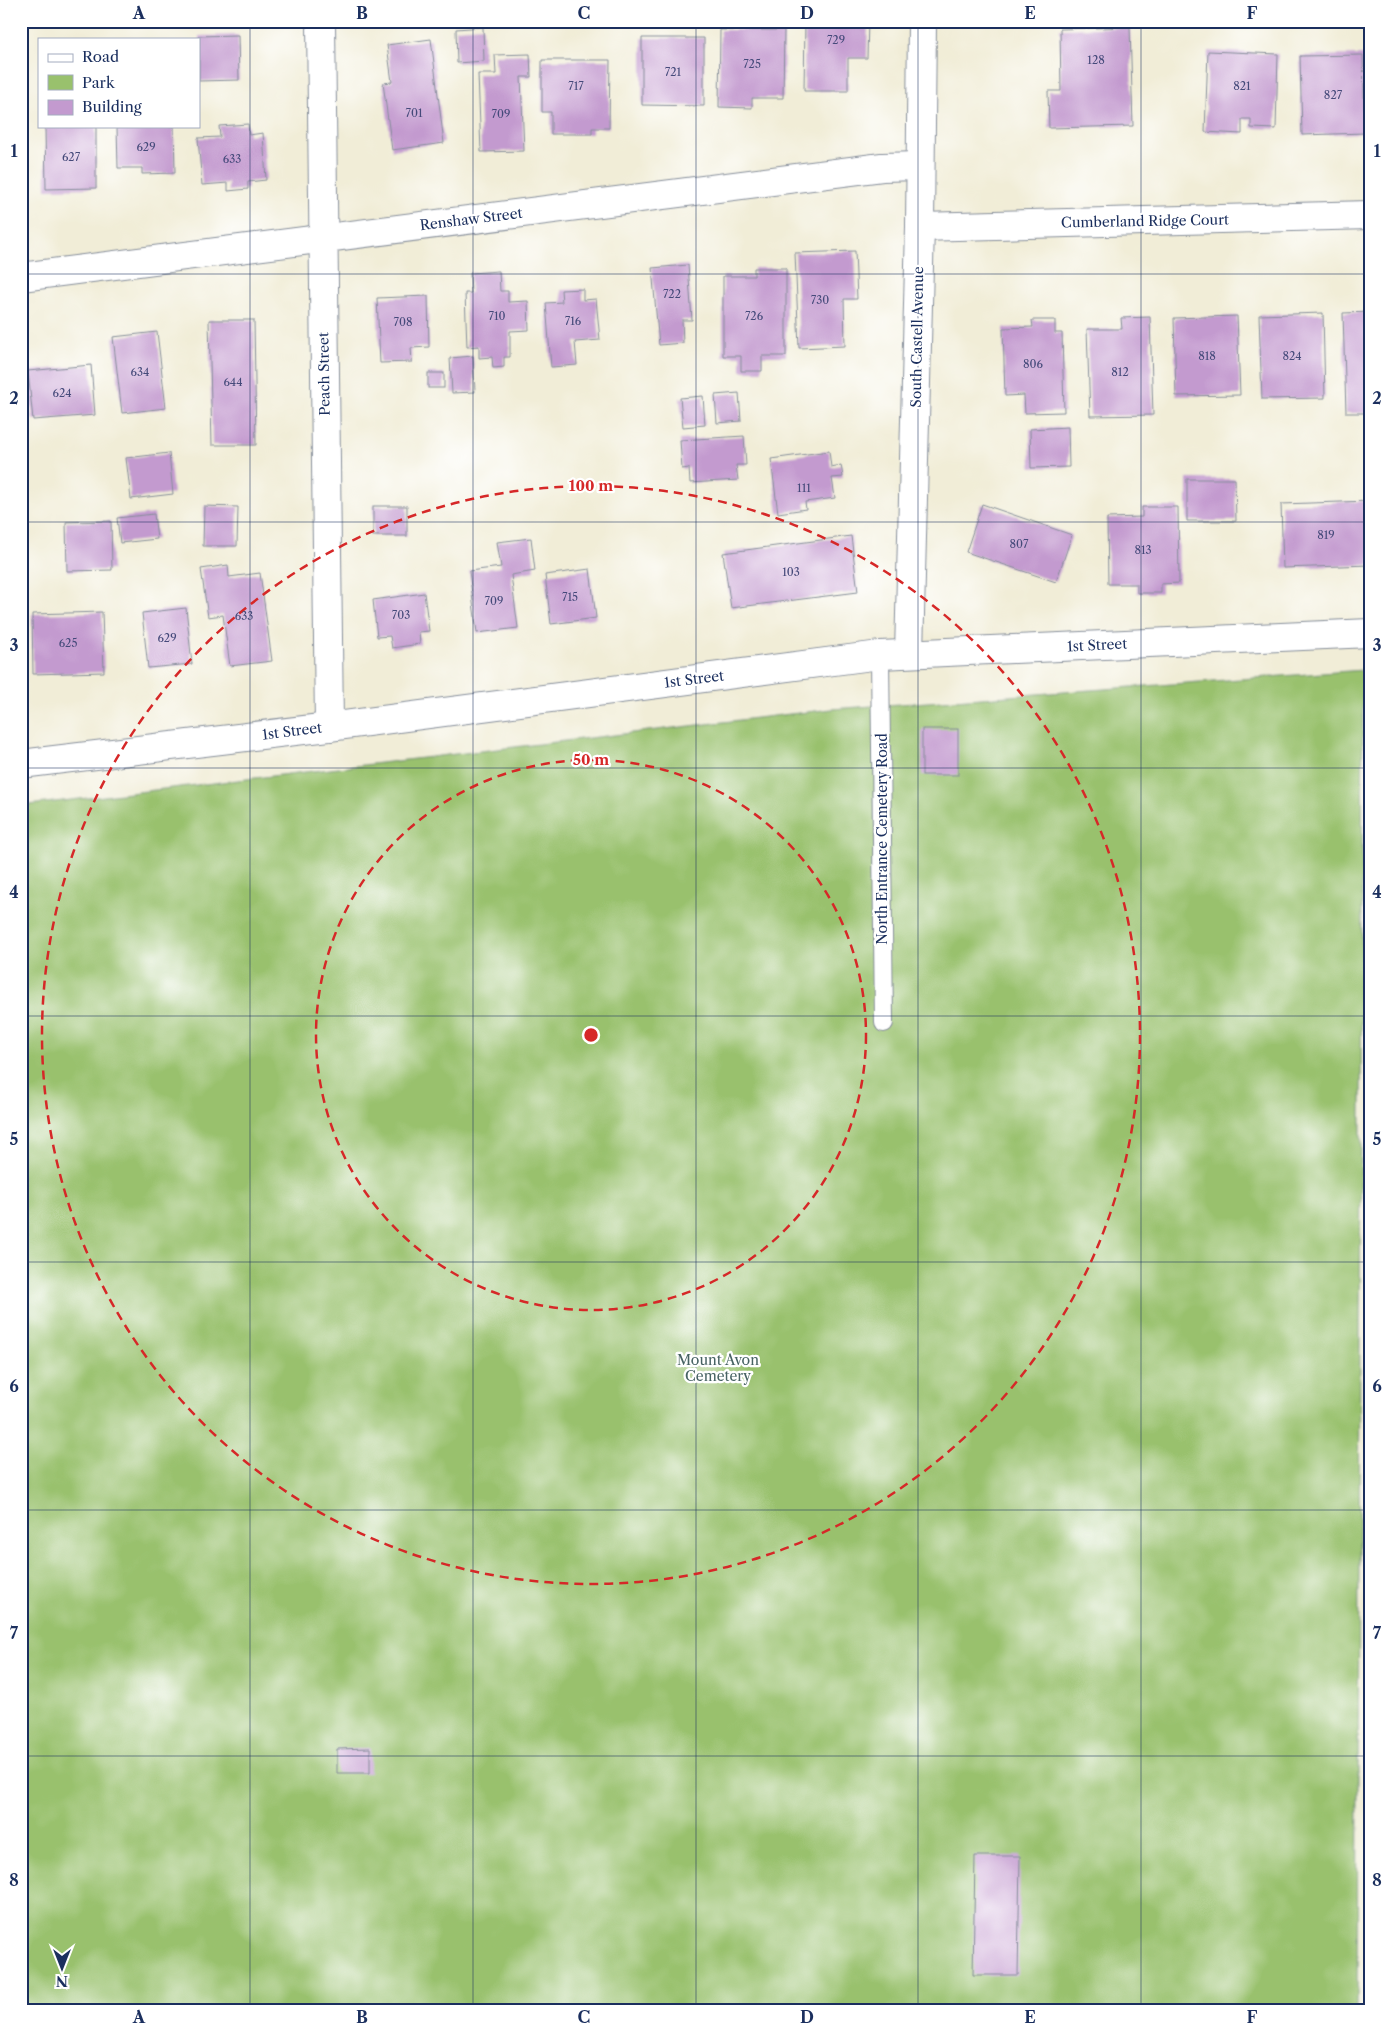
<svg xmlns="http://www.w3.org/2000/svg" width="1391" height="2031" font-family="'Libre Caslon Text',serif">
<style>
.green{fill:#99c16d;stroke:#5a7866}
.building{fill:#c39acf}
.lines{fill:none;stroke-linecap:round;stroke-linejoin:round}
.lane-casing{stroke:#868e9a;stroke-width:20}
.street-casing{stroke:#868e9a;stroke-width:30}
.secondary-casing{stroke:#868e9a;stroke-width:30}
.lane{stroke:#fff;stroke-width:18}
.street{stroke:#fff;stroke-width:28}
.secondary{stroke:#fff;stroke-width:28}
.grid{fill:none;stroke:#1b2f5e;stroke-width:1;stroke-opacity:0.55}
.ring{fill:none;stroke:#d62828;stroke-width:2.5;stroke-dasharray:9 6}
.labels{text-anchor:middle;stroke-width:4.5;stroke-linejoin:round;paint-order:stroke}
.number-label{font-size:11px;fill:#454a7a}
.street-label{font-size:14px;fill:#1b2f5e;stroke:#fff}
.park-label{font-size:14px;fill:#476263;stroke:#fff}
.centre{fill:#d62828;stroke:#fff;stroke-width:2.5}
.ring-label{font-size:15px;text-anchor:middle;font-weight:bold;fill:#d62828;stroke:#fff;stroke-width:4.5;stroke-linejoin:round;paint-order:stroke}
.neatline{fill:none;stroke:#1b2f5e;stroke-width:2}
.grid-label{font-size:16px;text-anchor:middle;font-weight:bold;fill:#1b2f5e}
</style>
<rect width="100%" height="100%" fill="#fff"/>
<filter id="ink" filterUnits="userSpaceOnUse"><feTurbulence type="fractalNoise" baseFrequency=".02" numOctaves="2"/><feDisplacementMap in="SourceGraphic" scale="10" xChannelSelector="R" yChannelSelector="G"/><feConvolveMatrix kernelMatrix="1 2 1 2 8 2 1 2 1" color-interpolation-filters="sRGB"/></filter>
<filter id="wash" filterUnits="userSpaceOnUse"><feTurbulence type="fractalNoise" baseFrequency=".0096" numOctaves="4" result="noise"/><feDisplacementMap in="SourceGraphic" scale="20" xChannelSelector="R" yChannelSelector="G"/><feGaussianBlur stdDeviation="1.12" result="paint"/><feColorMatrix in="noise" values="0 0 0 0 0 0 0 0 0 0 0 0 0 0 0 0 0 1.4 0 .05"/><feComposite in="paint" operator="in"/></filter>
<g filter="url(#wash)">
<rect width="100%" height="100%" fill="#f1edd7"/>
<path class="green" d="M1363 670 1357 2010H21V806L832 709Z"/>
<g id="blocks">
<g class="building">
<path d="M805 21H868L867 58H848V91H804Z"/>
<path d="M483 27 484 61 457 63 456 29Z"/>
<path d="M1130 27 1133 126 1049 128 1048 91H1061L1060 29Z"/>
<path d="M720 30H784L783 98H752V108L719 107Z"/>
<path d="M238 35 239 80 199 81V36Z"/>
<path d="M642 38H704V106L642 105Z"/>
<path d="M431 39 444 143 392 150 383 83 392 82 387 45Z"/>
<path d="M1208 51 1278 54 1276 129 1251 128V119H1242V134L1205 132Z"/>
<path d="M530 54 531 77H521L524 151 481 152 478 74H496L495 55Z"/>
<path d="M1363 55 1365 133 1302 135 1300 56Z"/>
<path d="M542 60H610L609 128H592V134H551V112H542Z"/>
<path d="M248 124 249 135 263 133 266 180 248 182V189L228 191V183L202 185 198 138 220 137 219 126Z"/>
<path d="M45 126H96V188L46 189Z"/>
<path d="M117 126H174L175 173 142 174V168H118Z"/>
<path d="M855 251 857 299H844L845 346 799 348 795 253Z"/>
<path d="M688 265 692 320H682L683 343 659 345 652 268Z"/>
<path d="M754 268H786V356H762V371H741V356H723V276H754Z"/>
<path d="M499 271 500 291H508V302L528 301 529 330 510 331V357H504V367L493 368 492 357 479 358V346L467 347 465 293H471L470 273Z"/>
<path d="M583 289V300L596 299 600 340 575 342 577 365 551 367 546 303 562 302 561 290Z"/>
<path d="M428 296 429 347 411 348 412 362 380 363 377 298Z"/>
<path d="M1370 312V413H1346L1343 313Z"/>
<path d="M1323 313 1325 398 1262 399 1259 315Z"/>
<path d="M1237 316 1240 395 1176 396 1174 318Z"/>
<path d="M1150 317 1153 415 1090 416 1087 329H1122L1121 318Z"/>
<path d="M209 320H254L256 445H212Z"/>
<path d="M1032 320H1055V333H1062L1064 412 1025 413 1024 395 1005 396 1003 328 1033 327Z"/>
<path d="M157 332 166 408 122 413 113 337Z"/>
<path d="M473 356 475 392 452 393 450 358Z"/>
<path d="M91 365 95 415 33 420 28 371Z"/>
<rect x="428" y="373" width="16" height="15"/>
<path d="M739 393 741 421 717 423 715 395Z"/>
<path d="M703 396 705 425 683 427 680 398Z"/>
<path d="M1068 427 1069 467 1031 468 1030 429Z"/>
<path d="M744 436 746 465H736L738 480 690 483 689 468 682 469 680 440Z"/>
<path d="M829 451 831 467 841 465 843 477 832 478 835 498 805 502 806 509 778 513 771 459Z"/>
<path d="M169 453 173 494 131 499 126 458Z"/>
<path d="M1187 479H1235L1236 521H1187Z"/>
<path d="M1370 501V565L1283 568 1281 504Z"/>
<path d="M982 504 1072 535 1056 582 966 552Z"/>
<path d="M204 506 238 507 237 546H203Z"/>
<rect x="373" y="506" width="34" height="30"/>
<path d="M1142 507H1178L1179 583 1161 584V593H1137V584H1108L1107 518 1142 517Z"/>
<path d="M154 514 157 539 120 543 117 518Z"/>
<path d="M111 521 112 570 67 571 66 522Z"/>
<path d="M851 536 858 592 731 608 723 553Z"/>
<path d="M531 538 535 571 511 575 518 628 477 633 469 571 501 567 497 542Z"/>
<path d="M228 565 229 577 260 573 272 661 230 666 223 615 208 617 201 569Z"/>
<path d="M590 569 596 618 551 624 545 575Z"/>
<path d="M424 593 429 631 419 632 420 644 392 648 390 636 377 637 373 600Z"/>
<path d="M186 608 192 664 148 668 142 613Z"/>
<path d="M102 612 104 672 33 674 32 614Z"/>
<rect x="922" y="729" width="36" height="46"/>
<path d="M370 1748V1773H337V1749Z"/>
<path d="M975 1856H1020L1018 1975H973Z"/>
</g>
</g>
</g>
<g filter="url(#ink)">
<use href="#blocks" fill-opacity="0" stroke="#868e9a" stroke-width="1"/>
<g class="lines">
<defs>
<path id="lane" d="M880 655 884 1023"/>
<g id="street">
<path d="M321 21 329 727"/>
<path d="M920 227 1370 215"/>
<path d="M21 277 882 167 920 166"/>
<path d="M909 653 920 227 922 21"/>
</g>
<path id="secondary" d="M21 764 329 727 880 655 1370 633"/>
</defs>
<use href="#lane" class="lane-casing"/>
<use href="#street" class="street-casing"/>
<use href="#secondary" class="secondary-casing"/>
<use href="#lane" class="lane"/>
<use href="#street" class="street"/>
<use href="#secondary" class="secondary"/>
</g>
</g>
<path class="grid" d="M250 21V2010M473 21V2010M696 21V2010M918 21V2010M1141 21V2010M21 274H1370M21 522H1370M21 768H1370M21 1016H1370M21 1262H1370M21 1510H1370M21 1756H1370"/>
<g class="ring">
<circle cx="591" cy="1035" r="275"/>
<circle cx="591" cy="1035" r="549"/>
</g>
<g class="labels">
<g class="number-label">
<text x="836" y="44">729</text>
<text x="1096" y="64">128</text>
<text x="752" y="68">725</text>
<text x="673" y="76">721</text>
<text x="576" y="90">717</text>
<text x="1242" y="90">821</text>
<text x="1333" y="99">827</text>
<text x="414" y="117">701</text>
<text x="501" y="118">709</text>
<text x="146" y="151">629</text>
<text x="71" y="161">627</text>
<text x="232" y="163">633</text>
<text x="672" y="298">722</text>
<text x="820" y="304">730</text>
<text x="497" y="320">710</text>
<text x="754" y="320">726</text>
<text x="573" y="325">716</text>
<text x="403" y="326">708</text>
<text x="1207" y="360">818</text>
<text x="1292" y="360">824</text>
<text x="1033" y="368">806</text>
<text x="140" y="376">634</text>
<text x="1120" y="376">812</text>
<text x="233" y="386">644</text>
<text x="62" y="397">624</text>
<text x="804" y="492">111</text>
<text x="1326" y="539">819</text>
<text x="1019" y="548">807</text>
<text x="1143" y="554">813</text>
<text x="791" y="576">103</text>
<text x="570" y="601">715</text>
<text x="494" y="605">709</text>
<text x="401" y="619">703</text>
<text x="244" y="620">633</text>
<text x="167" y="642">629</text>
<text x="68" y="647">625</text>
</g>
<g class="street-label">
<text transform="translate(471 219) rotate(-7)" y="5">Renshaw Street</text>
<text transform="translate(1145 221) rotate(-1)" y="5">Cumberland Ridge Court</text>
<text transform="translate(917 337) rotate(-89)" y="5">South Castell Avenue</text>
<text transform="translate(324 374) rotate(-91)" y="5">Peach Street</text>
<text transform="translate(1097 645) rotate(-3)" y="5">1st Street</text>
<text transform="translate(694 679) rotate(-7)" y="5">1st Street</text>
<text transform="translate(292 731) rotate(-7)" y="5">1st Street</text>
<text transform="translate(882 839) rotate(-90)" y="5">North Entrance Cemetery Road</text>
</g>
<g class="park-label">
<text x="718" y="1365">Mount Avon<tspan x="718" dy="16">Cemetery</tspan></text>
</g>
</g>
<circle cx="591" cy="1035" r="8" class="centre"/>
<g class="ring-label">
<text x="591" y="491">100 m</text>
<text x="591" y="765">50 m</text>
</g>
<rect width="1391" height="2031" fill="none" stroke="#fff" stroke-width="55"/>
<rect x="38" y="38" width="162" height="90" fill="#ffffff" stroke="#a4acbf"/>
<rect x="48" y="54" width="25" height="8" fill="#ffffff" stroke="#a4acbf"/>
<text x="82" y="62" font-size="15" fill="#1b2f5e">Road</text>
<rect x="48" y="75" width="25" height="15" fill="#99c16d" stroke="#a4acbf"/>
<text x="82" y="88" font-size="15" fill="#1b2f5e">Park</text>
<rect x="48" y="100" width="25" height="15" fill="#c39acf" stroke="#a4acbf"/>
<text x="82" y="112" font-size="15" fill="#1b2f5e">Building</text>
<g transform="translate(62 1968) rotate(180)" stroke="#ffffff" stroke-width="4" paint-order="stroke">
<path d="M0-4L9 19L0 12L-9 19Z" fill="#1b2f5e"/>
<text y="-8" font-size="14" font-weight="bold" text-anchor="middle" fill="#1b2f5e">N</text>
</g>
<rect x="28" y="28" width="1336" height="1976" class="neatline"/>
<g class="grid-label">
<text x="139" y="19">A</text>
<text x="362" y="19">B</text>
<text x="584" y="19">C</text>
<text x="807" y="19">D</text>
<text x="1030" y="19">E</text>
<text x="1252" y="19">F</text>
<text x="14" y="157">1</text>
<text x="1377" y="157">1</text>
<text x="14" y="404">2</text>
<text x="1377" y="404">2</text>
<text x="14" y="651">3</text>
<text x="1377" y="651">3</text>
<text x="14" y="898">4</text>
<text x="1377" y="898">4</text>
<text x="14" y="1145">5</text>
<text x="1377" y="1145">5</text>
<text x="14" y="1392">6</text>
<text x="1377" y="1392">6</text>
<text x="14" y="1639">7</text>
<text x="1377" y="1639">7</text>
<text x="14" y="1886">8</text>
<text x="1377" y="1886">8</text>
<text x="139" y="2023">A</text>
<text x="362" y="2023">B</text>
<text x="584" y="2023">C</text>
<text x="807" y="2023">D</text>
<text x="1030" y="2023">E</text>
<text x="1252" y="2023">F</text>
</g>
</svg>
